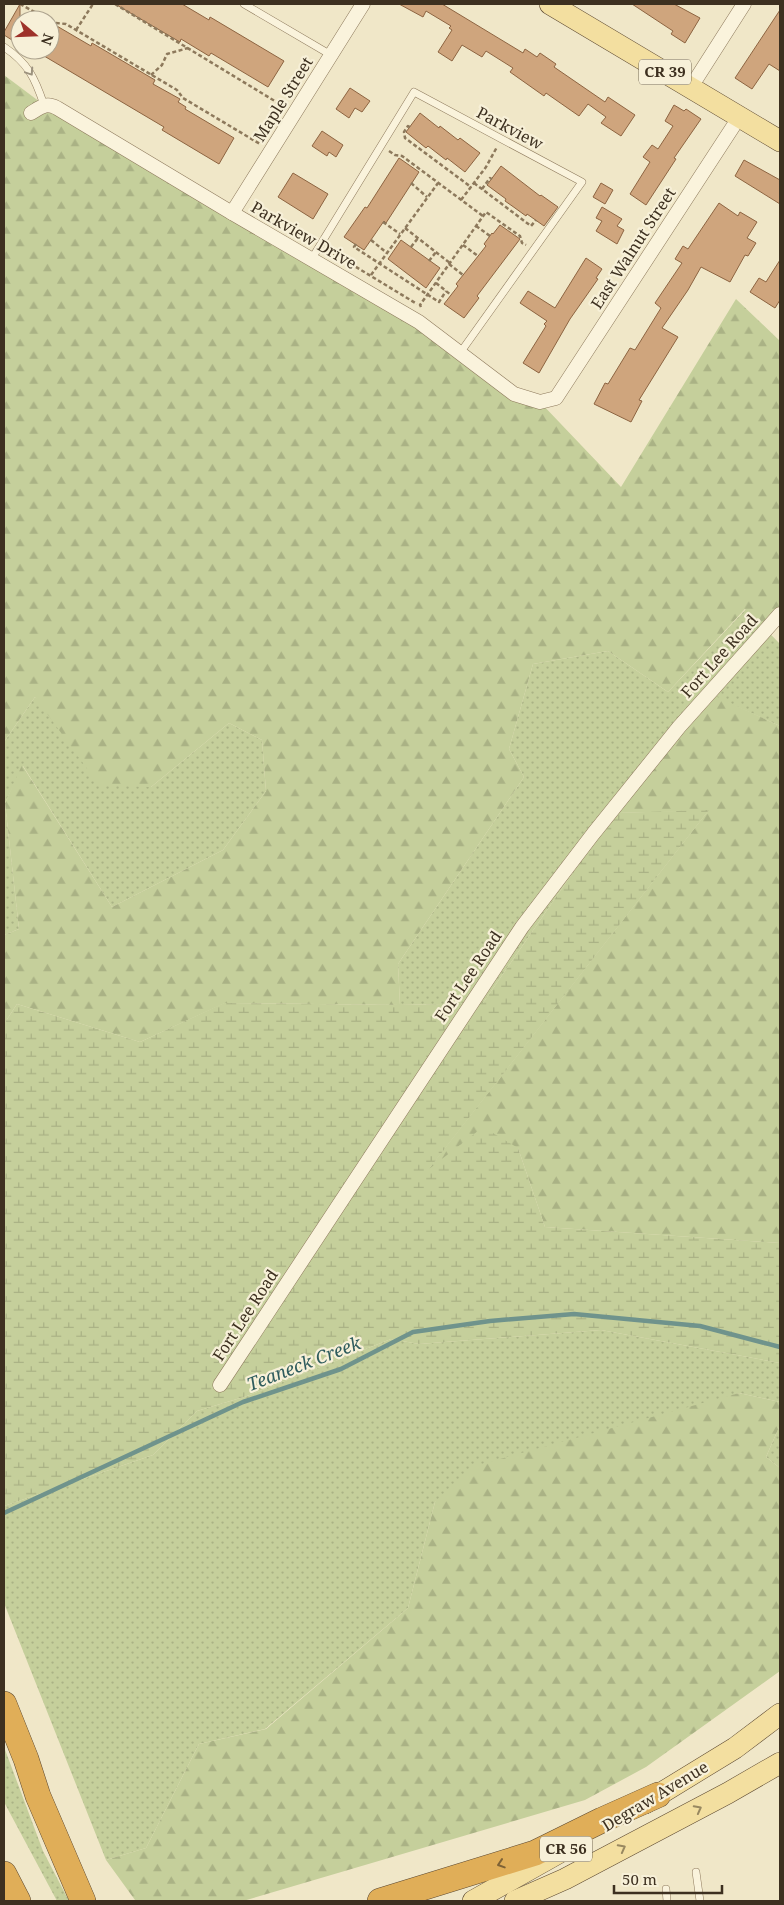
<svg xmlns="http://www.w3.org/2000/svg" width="784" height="1905" font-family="'Noto Serif',serif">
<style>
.grass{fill:url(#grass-dots)}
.forest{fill:url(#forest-firs)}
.wetland{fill:url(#wetland-marsh)}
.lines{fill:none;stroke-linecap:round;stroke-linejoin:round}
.stream{stroke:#6f938c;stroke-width:4.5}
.building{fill:#cfa57d;stroke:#8d6441}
.service-casing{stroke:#8d795c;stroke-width:8}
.minor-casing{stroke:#8d795c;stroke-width:15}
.primary-casing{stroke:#5b4730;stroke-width:22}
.motorway-casing{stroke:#5b4730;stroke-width:26}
.path{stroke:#8d795c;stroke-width:2.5;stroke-dasharray:4 2.5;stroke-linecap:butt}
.service{stroke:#faf3dc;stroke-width:7}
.minor{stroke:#faf3dc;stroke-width:14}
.primary{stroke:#f3dfa0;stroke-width:21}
.motorway{stroke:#e0ae58;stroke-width:25}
.oneway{stroke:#9c927e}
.oneway2{stroke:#988860}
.oneway3{stroke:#7e6236}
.labels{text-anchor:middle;stroke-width:4.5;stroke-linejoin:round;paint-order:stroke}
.shield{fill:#f7f0d8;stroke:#756a57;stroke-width:1}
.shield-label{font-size:15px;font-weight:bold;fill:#3d3020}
.street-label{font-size:16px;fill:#3d3020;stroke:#f7f0d8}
.water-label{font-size:18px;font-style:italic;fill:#2f5c5d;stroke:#f7f0d8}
</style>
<defs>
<pattern id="grass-dots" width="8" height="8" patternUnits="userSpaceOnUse" patternTransform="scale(1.25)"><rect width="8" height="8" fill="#c5cf9b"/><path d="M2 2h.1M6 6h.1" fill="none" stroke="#aab285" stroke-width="1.8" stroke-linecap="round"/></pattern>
<pattern id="forest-firs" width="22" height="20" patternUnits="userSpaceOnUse" patternTransform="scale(1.25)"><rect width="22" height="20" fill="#c5cf9b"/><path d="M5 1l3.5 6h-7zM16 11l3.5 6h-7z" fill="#aab285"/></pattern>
<pattern id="wetland-marsh" width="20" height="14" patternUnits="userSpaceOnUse" patternTransform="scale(1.25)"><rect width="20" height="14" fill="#c5cf9b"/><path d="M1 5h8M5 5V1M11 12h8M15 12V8" fill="none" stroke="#aab285"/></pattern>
</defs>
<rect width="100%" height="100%" fill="#f0e7c8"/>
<g class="grass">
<path d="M746 609 780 644V726L713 696 614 813 483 1003 400 1005 398 964 524 777 509 749 533 664 608 651 668 692Z"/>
<path d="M35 697 151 787 229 723 262 740 266 791 223 850 112 907 23 766 5 803 19 929 4 935V742Z"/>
<path d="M601 1330 780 1363V1402L739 1393 435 1502 408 1608 265 1729 199 1744 146 1848 106 1860 4 1603V1506L153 1455 197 1411 247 1396 391 1339 419 1344Z"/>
<path d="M780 1425V1468L766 1457Z"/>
<path d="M4 1747 43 1851 69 1901H57L4 1802Z"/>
</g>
<g class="forest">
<path d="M4 75 44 105 367 291 514 394 540 402 621 487 736 299 780 341V614L765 630 745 609 668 692 608 651 533 664 509 749 524 777 398 964 400 1005 225 1003 140 1042 17 1004 4 1024V935L19 929 5 803 22 765 112 907 223 850 266 791 262 740 229 723 151 787 99 785 35 697 4 742Z"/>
<path d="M713 695 780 726V1243L545 1227 518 1148 427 1171 708 811 614 813Z"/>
<path d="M739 1393 780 1402V1425L766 1457 780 1468V1671L646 1767 585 1800 243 1901H140L135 1900 106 1860 146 1848 199 1744 266 1729 408 1608 435 1502 471 1467Z"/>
</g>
<path class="wetland" d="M709 810 429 1169 483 1127 518 1148 545 1227 780 1243V1363L601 1330 419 1344 391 1339 247 1396 197 1411 153 1455 4 1506V1024L17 1004 140 1042 224 1003 400 1005 483 1003 614 813Z"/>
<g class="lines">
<path class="stream" d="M4 1513 243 1402 341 1369 413 1332 490 1321 574 1314 700 1326 780 1347"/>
</g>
<g class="building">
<path d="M20 4V45L4 35V32Z"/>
<path d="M115 4H182L209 20 210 17 284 61 268 87 211 53 209 56 181 39 180 42Z"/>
<path d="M399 4H442L523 53 525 49 537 57 540 53 556 64 554 67 605 102 608 97 635 115 621 136 601 123 606 117 588 104 579 116 546 93 544 96 510 72 513 68 486 51 482 57 462 45 452 61 438 52 452 30 449 28 451 26 426 11 423 17Z"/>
<path d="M632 4H674L700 18 685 43 671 34 673 31Z"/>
<path d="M780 10V71L769 64 752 89 735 78Z"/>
<path d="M50 22 91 46 92 43 155 80 153 84 180 99 178 102 186 107 185 109 234 138 219 164 162 130 164 127 34 50H50Z"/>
<path d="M350 88 370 101 362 112 355 108 349 118 336 109Z"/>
<path d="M674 105 684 111 686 109 701 119 674 158 676 159 646 205 630 194 650 162 643 157 652 145 658 149 673 126 665 121Z"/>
<path d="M420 113 439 128 440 126 458 140 460 138 480 153 465 172 447 158 446 160 428 146 426 148 406 132Z"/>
<path d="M322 131 343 145 336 157 329 152 327 156 312 146Z"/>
<path d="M399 158 419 172 386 223 384 221 364 250 344 237 365 207 367 208Z"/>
<path d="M744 160 780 180V204L735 176Z"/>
<path d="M501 166 540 196 541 195 558 207 544 226 527 214 526 216 515 208 505 201 506 199 487 185Z"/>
<path d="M293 173 328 194 313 219 278 197Z"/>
<path d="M601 183 613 190 605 204 593 197Z"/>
<path d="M719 203 738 216 740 212 757 222 747 238 756 243 748 256 745 255 730 282 701 267 688 290 662 328 678 337 639 400 642 401 631 422 594 404 605 383 608 384 630 348 635 350 661 308 655 303 682 263 675 259 683 246 688 249Z"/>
<path d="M602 207 622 219 617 226 624 230 617 244 596 231 602 221 596 218Z"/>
<path d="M500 225 520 239 477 296 479 298 464 318 444 304 458 286 456 284 486 246 484 244 492 233 493 234Z"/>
<path d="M401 240 440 268 426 288 388 259Z"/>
<path d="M586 258 602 269 596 278 598 279 570 319 539 373 523 363 546 326 544 324 547 321 520 303 528 291 555 308Z"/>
<path d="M780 260V300L775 308 750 292 759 278 766 282Z"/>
</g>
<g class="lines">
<defs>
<g id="service">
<path d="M244 4 331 55"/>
<path d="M4 47C28 63 35 78 44 105"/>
<path d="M311 260 414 92 582 182 460 353"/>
<path d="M696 1872 700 1901"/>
<path d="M666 1889 667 1901"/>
</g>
<g id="minor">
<path d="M691 87 744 4"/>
<path d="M31 113C41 107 46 102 57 108L232 213 419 322 514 394 540 402 556 398 740 116"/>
<path d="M232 213 363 4"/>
<path d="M220 1385 522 927 593 834 679 727 780 614"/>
</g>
<g id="primary">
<path d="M550 4 780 141"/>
<path d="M645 1803 735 1748 780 1714"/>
<path d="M473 1901 562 1851"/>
<path d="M515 1901 565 1879 728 1793 780 1763"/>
</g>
<g id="motorway">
<path d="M4 1704 26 1759 38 1796 83 1901"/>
<path d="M4 1874 18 1901"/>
<path d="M380 1901 535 1853 602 1820 658 1795"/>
</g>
</defs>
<use href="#service" class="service-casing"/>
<use href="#minor" class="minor-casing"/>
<use href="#primary" class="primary-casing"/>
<use href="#motorway" class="motorway-casing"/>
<g class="path">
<path d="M20 4 49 20"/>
<path d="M115 4 283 106"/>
<path d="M50 20 56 23 66 24 76 30 177 90 183 98 260 144"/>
<path d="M76 30 93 4"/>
<path d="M151 75 162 65 167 54 188 48"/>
<path d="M410 127 408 126 404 132 405 138 471 187"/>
<path d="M389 151 395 155 402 156 483 216"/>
<path d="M411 183 427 197"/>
<path d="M474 183 531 226 536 220"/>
<path d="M482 189 490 178 492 179"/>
<path d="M461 200 486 167 497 147"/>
<path d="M383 222 400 234"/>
<path d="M476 226 490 236"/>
<path d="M405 228 450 263"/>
<path d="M371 240 387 253"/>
<path d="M356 244 354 247 439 302 446 291"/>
<path d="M463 245 478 256"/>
<path d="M411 247 418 238"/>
<path d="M328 250 417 304"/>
<path d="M429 261 436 252"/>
<path d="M449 264 463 275"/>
<path d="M371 275 438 183"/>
<path d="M436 283 451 295"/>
<path d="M421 307 420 305 486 212 520 236 522 243 526 245"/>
</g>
<use href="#service" class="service"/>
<use href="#minor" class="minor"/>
<use href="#primary" class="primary"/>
<use href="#motorway" class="motorway"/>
</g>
<defs><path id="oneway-chevron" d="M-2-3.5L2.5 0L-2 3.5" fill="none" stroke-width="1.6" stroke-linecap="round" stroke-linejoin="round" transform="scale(1.25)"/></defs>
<use class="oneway" href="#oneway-chevron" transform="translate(30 72) rotate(56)"/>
<g class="oneway2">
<use href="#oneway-chevron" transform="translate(698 1809) rotate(-28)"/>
<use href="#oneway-chevron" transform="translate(622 1848) rotate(-28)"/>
</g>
<use class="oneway3" href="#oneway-chevron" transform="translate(501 1864) rotate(162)"/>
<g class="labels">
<g class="shield">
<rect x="639" y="59.5" width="52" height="25" rx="4"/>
<rect x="540" y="1836.5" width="52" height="25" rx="4"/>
</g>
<g class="shield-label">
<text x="665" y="77">CR 39</text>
<text x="566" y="1854">CR 56</text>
</g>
<g class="street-label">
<text transform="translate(283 99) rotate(-58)" y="6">Maple Street</text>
<text transform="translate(510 128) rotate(28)" y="6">Parkview</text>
<text transform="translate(304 235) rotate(30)" y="6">Parkview Drive</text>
<text transform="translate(633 248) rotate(-57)" y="6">East Walnut Street</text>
<text transform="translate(719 656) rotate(-48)" y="6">Fort Lee Road</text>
<text transform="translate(468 976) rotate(-56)" y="6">Fort Lee Road</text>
<text transform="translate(245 1315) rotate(-57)" y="6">Fort Lee Road</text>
<text transform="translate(655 1796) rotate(-31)" y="6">Degraw Avenue</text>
</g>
<g class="water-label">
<text transform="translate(304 1364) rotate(-21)" y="6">Teaneck Creek</text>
</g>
</g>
<rect width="784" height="1905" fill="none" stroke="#3d3020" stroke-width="10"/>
<g transform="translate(35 35) rotate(109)"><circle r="24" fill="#f7f0d8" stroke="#ada38e"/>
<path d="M0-4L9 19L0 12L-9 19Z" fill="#9e322a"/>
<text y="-8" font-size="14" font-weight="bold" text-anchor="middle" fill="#3d3020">N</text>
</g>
<path d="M614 1885v8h108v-8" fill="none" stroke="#3d3020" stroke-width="2.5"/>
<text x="622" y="1885" font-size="15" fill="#3d3020" stroke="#f7f0d8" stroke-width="4" paint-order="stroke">50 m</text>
</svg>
